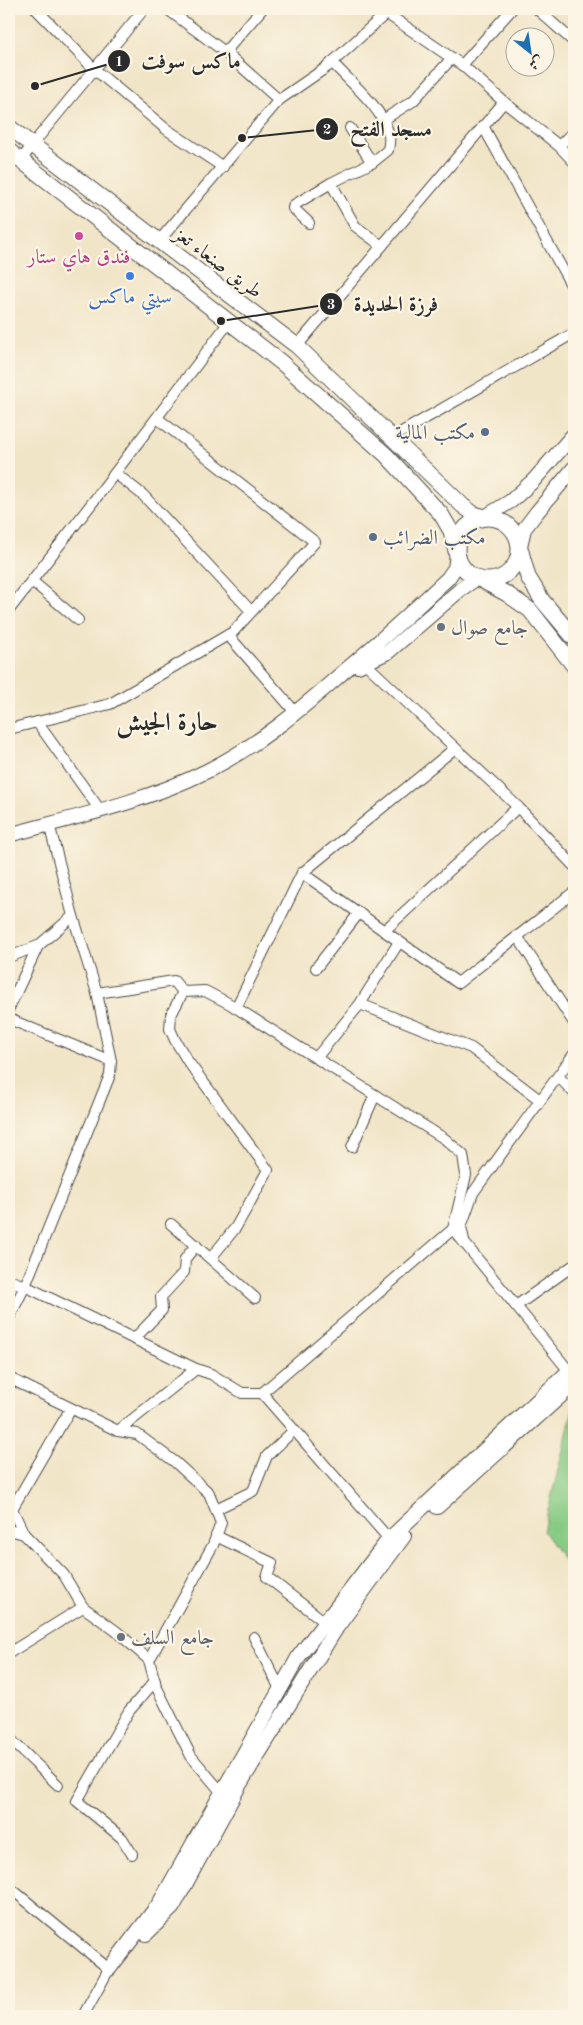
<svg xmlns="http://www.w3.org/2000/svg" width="583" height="2025" font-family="'Old Standard TT',Amiri,serif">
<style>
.green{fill:#86ca83;stroke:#587a57}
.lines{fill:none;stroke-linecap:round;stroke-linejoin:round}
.minor-casing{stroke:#494743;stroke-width:12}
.major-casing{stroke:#494743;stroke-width:16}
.highway-casing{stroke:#494743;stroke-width:17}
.minor{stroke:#fff;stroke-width:10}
.major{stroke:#fff;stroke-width:14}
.highway{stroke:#fff;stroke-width:15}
.hotel-dot{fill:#d1479c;stroke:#fcf5e5;stroke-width:2}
.shop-dot{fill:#3f7fe0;stroke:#fcf5e5;stroke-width:2}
.service-dot{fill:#5c6f8a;stroke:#fcf5e5;stroke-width:2}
.worship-dot{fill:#6b7280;stroke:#fcf5e5;stroke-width:2}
.labels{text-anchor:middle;stroke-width:4.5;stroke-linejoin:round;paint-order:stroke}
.hotel-label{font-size:20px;fill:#b23c85;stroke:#fcf5e5}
.street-label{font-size:20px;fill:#2b2b2b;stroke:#fcf5e5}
.shop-label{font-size:20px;fill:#366cbe;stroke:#fcf5e5}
.service-label{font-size:20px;fill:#4e5e75;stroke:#fcf5e5;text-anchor:end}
.worship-label{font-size:20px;fill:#5b616d;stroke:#fcf5e5;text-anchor:start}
.district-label{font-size:25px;font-weight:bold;fill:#2b2b2b;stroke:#fcf5e5}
.leader{fill:none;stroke:#2b2b2b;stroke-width:2}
.callout-dot{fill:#2b2b2b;stroke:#fcf5e5;stroke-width:2}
.mark-label{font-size:15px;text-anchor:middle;font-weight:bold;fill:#fff}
.callout-label{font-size:21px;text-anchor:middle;font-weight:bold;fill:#2b2b2b;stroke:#fcf5e5;stroke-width:4.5;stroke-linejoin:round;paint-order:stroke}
</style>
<rect width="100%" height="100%" fill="#fcf5e5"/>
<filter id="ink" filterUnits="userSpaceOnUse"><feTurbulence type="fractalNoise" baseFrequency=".02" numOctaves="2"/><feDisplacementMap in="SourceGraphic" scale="10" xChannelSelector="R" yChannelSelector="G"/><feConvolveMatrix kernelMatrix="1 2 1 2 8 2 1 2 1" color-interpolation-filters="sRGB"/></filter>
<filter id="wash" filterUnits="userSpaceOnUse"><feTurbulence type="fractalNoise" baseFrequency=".0096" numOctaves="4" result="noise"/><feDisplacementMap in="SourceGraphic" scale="20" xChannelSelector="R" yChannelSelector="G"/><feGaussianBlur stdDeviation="1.12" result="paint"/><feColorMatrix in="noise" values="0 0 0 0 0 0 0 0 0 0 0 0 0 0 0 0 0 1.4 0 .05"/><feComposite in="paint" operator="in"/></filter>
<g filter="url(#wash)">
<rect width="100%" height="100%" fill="#f1e5c8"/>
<path class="green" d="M574 1405V1575L543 1531Z"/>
</g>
<g filter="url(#ink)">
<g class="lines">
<defs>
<g id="minor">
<path d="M36 9 94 69 166 129 223 167"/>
<path d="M167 9 225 52 279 100"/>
<path d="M380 9 462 65 504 102 559 146 574 162"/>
<path d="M537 9 574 42"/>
<path d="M225 52 262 9"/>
<path d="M462 65 512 9"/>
<path d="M383 120 413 101 452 58"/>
<path d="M483 126 574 290"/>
<path d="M350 128 372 163"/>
<path d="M559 146 574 131"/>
<path d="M21 161 32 145 144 9"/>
<path d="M331 183 355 226 382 246"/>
<path d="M309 223 293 208 294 205 331 183 373 162 388 150C389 145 390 140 389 135 381 105 351 84 332 62"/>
<path d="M159 241 279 100 327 67 391 9"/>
<path d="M297 346 504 102"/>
<path d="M393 437 574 333"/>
<path d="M115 473 143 495 251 611"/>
<path d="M32 581 78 620"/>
<path d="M9 610 96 498 229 322"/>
<path d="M228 635 296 713"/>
<path d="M365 663 518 807 574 866"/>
<path d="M37 722 100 810"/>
<path d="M9 729 110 704 233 632 315 542 157 418"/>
<path d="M454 749 302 873 458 983 574 892"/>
<path d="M384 931 518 807"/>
<path d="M517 936 574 1023"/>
<path d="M9 957 38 946"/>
<path d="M316 968 359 913"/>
<path d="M97 993 174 981 183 992"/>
<path d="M360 1004 399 942"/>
<path d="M9 1008 38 946 73 916"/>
<path d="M236 1008 302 873"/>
<path d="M9 1019 111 1061"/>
<path d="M316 1058 360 1004 471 1048 540 1100"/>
<path d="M558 1076 574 1093"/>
<path d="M352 1147 375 1095"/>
<path d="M171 1224 255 1298"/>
<path d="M464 1240 461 1227 473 1193 574 1054"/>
<path d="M211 1258 236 1227 268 1170 187 1060 175 1040 170 1029 171 1015 183 992 205 991 230 1004 445 1139 463 1155 466 1175 453 1229"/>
<path d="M9 1280 25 1286 110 1075 111 1061 97 993 73 916 49 824"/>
<path d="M516 1306 574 1265"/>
<path d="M9 1318 25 1286 196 1369 211 1374 242 1393H262"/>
<path d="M134 1339 162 1310 161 1297 184 1272 185 1259 196 1245"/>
<path d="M9 1378 118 1431 137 1434 175 1462 209 1493 221 1523 213 1545 149 1660 116 1631 83 1607 64 1575 24 1534 12 1509 71 1408"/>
<path d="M118 1431 196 1369"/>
<path d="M216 1509 253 1491 267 1456 294 1430"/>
<path d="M9 1530 24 1534"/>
<path d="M216 1536 272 1563 267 1577 325 1622"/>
<path d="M389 1539 262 1393 453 1229 569 1371"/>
<path d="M254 1637 280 1689"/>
<path d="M9 1653 83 1607"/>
<path d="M149 1660 156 1686 191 1756 222 1793"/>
<path d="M9 1738 58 1785"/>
<path d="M132 1854 122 1838 77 1801 129 1711 155 1681"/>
<path d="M9 1887 109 1969 83 2016"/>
</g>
<g id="major">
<path d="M485 517 511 501 534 480 574 434"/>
<path d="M520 546 524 529 537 512 574 468"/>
<path d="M358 666 388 652 461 589 477 578"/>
<path d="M9 835C75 817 145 802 207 771 257 746 299 711 341 674 378 643 413 611 448 578L455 568 457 555"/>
<path d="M437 1507 574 1384"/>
<path d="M146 1934 173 1907 240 1784 337 1627 404 1536"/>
<path d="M109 1969 159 1904 299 1656 389 1539 569 1371 574 1369"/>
</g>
<g id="highway">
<path d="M9 127 297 346 463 506 474 514 485 517"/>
<path d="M9 151 282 363 386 455 441 514 451 531 457 555"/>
<circle cx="488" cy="549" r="31"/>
<path d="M520 548 528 577 542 600 574 638"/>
<path d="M481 580 507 594 530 610 574 666"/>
</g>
</defs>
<use href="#minor" class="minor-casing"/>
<use href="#major" class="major-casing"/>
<use href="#highway" class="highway-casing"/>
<use href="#minor" class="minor"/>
<use href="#major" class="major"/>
<use href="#highway" class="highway"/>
</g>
</g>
<circle class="hotel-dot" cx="79" cy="236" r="5"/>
<circle class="shop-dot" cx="130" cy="276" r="5"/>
<g class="service-dot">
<circle cx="485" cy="432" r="5"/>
<circle cx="373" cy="537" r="5"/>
</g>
<g class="worship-dot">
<circle cx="441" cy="627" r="5"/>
<circle cx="121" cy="1637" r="5"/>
</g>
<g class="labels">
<g class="hotel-label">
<text x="79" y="263">فندق هاي ستار</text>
</g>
<g class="street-label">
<text transform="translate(219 262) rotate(37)" y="7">طريق صنعاء تعز</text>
</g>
<g class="shop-label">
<text x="130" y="303">سيتي ماكس</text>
</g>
<g class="service-label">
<text x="475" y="439">مكتب المالية</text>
<text x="383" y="544" text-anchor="start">مكتب الضرائب</text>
</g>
<g class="worship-label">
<text x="451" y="634">جامع صوال</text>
<text x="131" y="1644">جامع السلف</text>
</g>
<g class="district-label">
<text x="167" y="730">حارة الجيش</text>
</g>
</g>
<path class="leader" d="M35 86L119 61M242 138L327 129M221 321L331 304"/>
<g class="callout-dot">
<circle cx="35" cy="86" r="5"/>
<circle cx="242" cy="138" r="5"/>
<circle cx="221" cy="321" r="5"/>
<circle cx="119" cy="61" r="12"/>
<circle cx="327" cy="129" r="12"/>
<circle cx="331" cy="304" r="12"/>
</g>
<g class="mark-label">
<text x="119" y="66">1</text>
<text x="327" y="134">2</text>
<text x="331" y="309">3</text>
</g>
<g class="callout-label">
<text x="191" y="68">ماكس سوفت</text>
<text x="391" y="136">مسجد الفتح</text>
<text x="396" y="311">فرزة الحديدة</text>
</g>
<rect width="583" height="2025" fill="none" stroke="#fcf5e5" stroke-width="30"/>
<g transform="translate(530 52) rotate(150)"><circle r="24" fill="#fcf5e5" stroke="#a8a49b"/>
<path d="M0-4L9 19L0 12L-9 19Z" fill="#1f6fb2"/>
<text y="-8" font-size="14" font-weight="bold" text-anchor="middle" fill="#2b2b2b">ش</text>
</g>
</svg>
